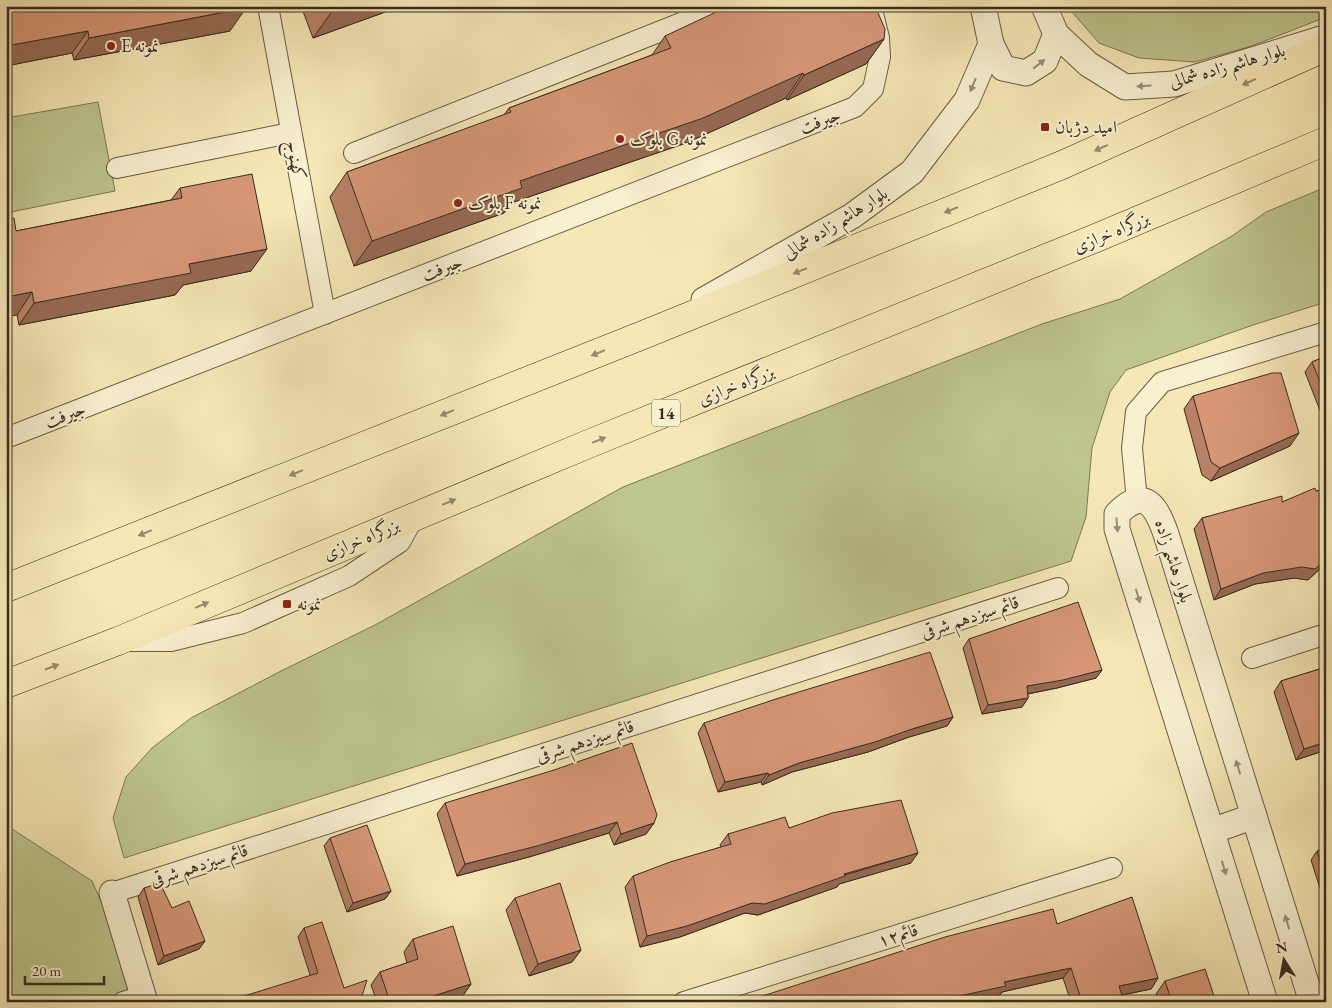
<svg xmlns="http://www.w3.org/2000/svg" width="1332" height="1008" font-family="'EB Garamond',Amiri,serif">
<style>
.green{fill:#bec58d;stroke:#7b7958}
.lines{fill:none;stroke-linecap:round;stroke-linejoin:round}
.minor-casing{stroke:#685c47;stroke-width:22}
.tertiary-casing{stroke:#685c47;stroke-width:27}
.trunk-casing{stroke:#382d22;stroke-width:29}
.minor{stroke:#f9f0d0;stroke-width:20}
.tertiary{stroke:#f9f0d0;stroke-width:25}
.trunk{stroke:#f6e8b6;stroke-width:28}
.wall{fill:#b98266;stroke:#382d22}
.shaded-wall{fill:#966a53;stroke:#382d22}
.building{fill:#d79777;stroke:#382d22}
.oneway{fill:#988e79}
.oneway2{fill:#978a6c}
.poi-dot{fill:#8f2418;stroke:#f9f0d0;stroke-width:2}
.labels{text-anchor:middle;stroke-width:4;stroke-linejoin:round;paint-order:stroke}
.shield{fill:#f9f0d0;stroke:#726856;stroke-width:1}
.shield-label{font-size:16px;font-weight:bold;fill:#382d22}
.poi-label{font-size:18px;fill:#382d22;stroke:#f9f0d0;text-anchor:start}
.street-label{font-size:18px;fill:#382d22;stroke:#f9f0d0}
</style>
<rect width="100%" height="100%" fill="#f6e8b6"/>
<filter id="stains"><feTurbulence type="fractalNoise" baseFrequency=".004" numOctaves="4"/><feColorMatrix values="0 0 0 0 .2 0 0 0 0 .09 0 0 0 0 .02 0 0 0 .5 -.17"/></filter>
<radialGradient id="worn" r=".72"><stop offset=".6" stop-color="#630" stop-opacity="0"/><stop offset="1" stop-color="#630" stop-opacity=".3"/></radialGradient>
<g class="green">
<path d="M1067 6H1326V17L1252 46 1195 62 1139 58 1099 43Z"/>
<path d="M98 102 115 191 6 213V118Z"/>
<path d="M1326 187V302L1253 325 1126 370 1110 392 1092 448 1086 517 1071 561 124 858 113 818 126 777 152 748 191 718 281 671 375 625 623 487 1042 324 1120 299 1232 236 1266 212Z"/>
<path d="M6 825 92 881 143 996 123 1002H6Z"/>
</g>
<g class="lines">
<defs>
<g id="minor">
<path d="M268 6 325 314"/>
<path d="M354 153 724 6"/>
<path d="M117 168 290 133"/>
<path d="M6 438 855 107 873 89 880 57 879 38 871 6"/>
<path d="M1137 501 1132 448 1136 412 1162 382 1326 332"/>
<path d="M128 641H171L243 623 349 576 400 542 414 517"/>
<path d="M1252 658 1326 634"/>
<path d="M112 893 1058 588"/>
<path d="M123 1002 143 996"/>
<path d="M684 1002 1112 868"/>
</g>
<g id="tertiary">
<path d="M1044 6 1056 34 1088 64 1125 87 1174 84 1321 39"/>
<path d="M991 44 1003 68 1026 73 1045 61 1056 34"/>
<path d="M704 300 852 216 912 172 967 100 991 44 983 6"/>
<path d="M1212 831 1254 816"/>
<path d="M112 893 145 1002"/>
<path d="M1265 1002 1117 529V514C1145 486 1156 506 1166 534L1312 1002"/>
</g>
<g id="trunk">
<path d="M6 588 643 335 1062 165 1326 47"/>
<path d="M6 684 118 641 586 445 1096 238 1326 141"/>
</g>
</defs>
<use href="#minor" class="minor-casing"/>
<use href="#tertiary" class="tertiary-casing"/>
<use href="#trunk" class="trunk-casing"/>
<use href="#minor" class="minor"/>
<use href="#tertiary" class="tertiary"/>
<use href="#trunk" class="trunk"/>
</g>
<g class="wall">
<path d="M6 6 230 31 74 60 72 53 6 66Z"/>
<path d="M301 6H402L313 38Z"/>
<path d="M665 36 884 39 866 64 787 100 786 98 686 143 511 203 504 213 354 266 330 197 347 172 504 115 509 108 652 55Z"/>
<path d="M180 188 251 271 183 285 175 295 19 325 17 315 16 231 171 200Z"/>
<path d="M1326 356V426L1305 372 1312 362Z"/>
<path d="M1193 396 1290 446 1211 481 1202 475 1184 409Z"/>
<path d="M1326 489V565L1323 566 1308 580 1294 578 1255 584 1214 600 1194 529 1202 518 1282 502 1316 491Z"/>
<path d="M969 639 1102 670 1096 678 1057 688 1028 694V698L1022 707 982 714 963 648Z"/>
<path d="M1326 667V750L1296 760 1274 692 1281 681Z"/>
<path d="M953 717 947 726 909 737 868 752 792 772 762 785 761 782 718 792 698 733 704 723Z"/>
<path d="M445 803 654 823 646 834 614 845 609 833 529 857 457 876 437 814Z"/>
<path d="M789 828 911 863 839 884 837 887 758 915 745 913 680 937 640 947 625 887 633 876 721 847 720 845 728 834Z"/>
<path d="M330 838 391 891 385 899 347 912 324 846Z"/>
<path d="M1326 848V907L1311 860 1317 851Z"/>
<path d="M144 888 205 941 199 949 158 965 138 897Z"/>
<path d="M515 898 581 950 572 962 529 976 506 910Z"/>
<path d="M1057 924 1158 978 1151 989 1122 995 1124 1002H1071L1063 978 1002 992 998 997 976 1002H744Z"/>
<path d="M304 928 344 988 310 975 298 937Z"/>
<path d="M413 939 471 984 462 997 446 1002H377L371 985 380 972 407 963 404 952Z"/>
<path d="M1165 981 1216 1002H1159L1156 994Z"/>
</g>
<g class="shaded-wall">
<path d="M343 6H402L313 38 333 10Z"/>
<path d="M246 8 230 31 74 60 89 38Z"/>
<path d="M88 31 72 53 6 66V46Z"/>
<path d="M884 39 866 64 787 100 804 75Z"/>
<path d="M803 73 786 98 686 143 511 203 504 213 354 266 372 241 520 181Z"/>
<path d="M267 249 251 271 183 285 175 295 19 325 34 303 189 264Z"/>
<path d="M32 292 17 315 6 317V297Z"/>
<path d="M1299 433 1290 446 1211 481 1220 468Z"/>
<path d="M1326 560V565L1323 566 1308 580 1294 578 1255 584 1214 600 1221 589 1263 573Z"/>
<path d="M1102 670 1096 678 1057 688 1021 695 1027 686Z"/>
<path d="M1028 698 1022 707 982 714 988 705Z"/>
<path d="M953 717 947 726 909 737 868 752 792 772 762 785 769 775 799 763 915 728Z"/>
<path d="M1326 742V750L1296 760 1304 749Z"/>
<path d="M768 773 761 782 718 792 725 782Z"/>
<path d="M617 822 609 833 529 857 457 876 465 864Z"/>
<path d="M654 823 646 834 614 845 621 834Z"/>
<path d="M918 853 911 863 839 884 837 887 758 915 745 913 680 937 640 947 647 936 752 903Z"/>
<path d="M391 891 385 899 347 912 353 903Z"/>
<path d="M205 941 199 949 158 965 164 956Z"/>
<path d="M581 950 572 962 529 976 538 964Z"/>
<path d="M1071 968 1063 978 1002 992 998 997 976 1002H941L1004 982Z"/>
<path d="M1158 978 1151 989 1112 997 1119 986Z"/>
<path d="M471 984 462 997 446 1002H426L430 997Z"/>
</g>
<g class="building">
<path d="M6 6H246V8L89 38 88 31 6 46Z"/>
<path d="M332 6H343L333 10Z"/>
<path d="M729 6H875L885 29 884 39 804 75 803 73 703 118 520 181 522 188 372 241 347 172 511 112 509 108 671 48 665 36Z"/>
<path d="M252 174 267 249 189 264 191 273 34 303 32 292 6 297V220L14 218 16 231 182 198 180 188Z"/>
<path d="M1326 356V396L1312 362Z"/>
<path d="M1272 373H1281L1299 433 1220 468 1211 462 1193 396Z"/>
<path d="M1315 488 1316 491 1326 489V560L1315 569 1302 567 1263 573 1221 589 1202 518 1282 496V502Z"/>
<path d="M1078 602 1102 670 1063 680 1027 686 1028 698 988 705 969 639Z"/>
<path d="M930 652 953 717 915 728 875 742 799 763 769 775 768 773 725 782 704 723 779 698Z"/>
<path d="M1326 667V742L1304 749 1281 681Z"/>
<path d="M632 743 657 815 654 823 621 834 617 822 537 846 465 864 445 803 554 770Z"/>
<path d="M901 800 918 853 844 874 845 876 765 904 752 903 687 926 647 936 633 876 670 862 731 844 728 834 785 817 789 828 832 813Z"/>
<path d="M367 825 391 891 353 903 330 838Z"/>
<path d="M1326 848V879L1317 851Z"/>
<path d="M160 883 172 908 189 901 205 941 164 956 144 888Z"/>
<path d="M560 883 581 950 538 964 515 898Z"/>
<path d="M1132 897 1158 978 1119 986 1124 1002H1082L1071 968 1004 982 1006 986 959 996 941 1002H744L945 937 1053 909 1057 924Z"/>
<path d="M322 922 344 988 367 980 360 1002H225L318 973 304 928Z"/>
<path d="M453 926 471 984 430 997 431 1002H390L380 972 418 959 413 939Z"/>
<path d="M1205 969 1216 1002H1172L1165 981Z"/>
</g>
<defs><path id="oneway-solid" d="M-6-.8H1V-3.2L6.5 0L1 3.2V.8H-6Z" transform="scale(1.25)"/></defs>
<g class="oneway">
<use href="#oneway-solid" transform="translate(1039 64) rotate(-38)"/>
<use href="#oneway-solid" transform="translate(973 85) rotate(113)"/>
<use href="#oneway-solid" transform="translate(1144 86) rotate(177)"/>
<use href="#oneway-solid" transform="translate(1117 525) rotate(85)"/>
<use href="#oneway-solid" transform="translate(1138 596) rotate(73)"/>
<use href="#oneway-solid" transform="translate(1238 767) rotate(-107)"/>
<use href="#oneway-solid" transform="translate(1224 868) rotate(73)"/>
<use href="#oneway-solid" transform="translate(1287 922) rotate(-107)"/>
</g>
<g class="oneway2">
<use href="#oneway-solid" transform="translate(1249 82) rotate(156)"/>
<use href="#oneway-solid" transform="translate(1101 148) rotate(156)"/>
<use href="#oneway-solid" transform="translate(951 210) rotate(158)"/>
<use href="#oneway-solid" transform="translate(800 271) rotate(158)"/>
<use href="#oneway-solid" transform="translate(598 353) rotate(158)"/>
<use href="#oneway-solid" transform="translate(447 413) rotate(158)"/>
<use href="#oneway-solid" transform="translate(599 440) rotate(-22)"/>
<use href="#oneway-solid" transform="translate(296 473) rotate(158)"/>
<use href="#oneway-solid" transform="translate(449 502) rotate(-23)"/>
<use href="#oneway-solid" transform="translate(145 533) rotate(158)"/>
<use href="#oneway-solid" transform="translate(202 605) rotate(-23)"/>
<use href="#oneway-solid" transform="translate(52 667) rotate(-21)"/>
</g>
<g class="poi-dot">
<circle cx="111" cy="46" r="5"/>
<rect x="1040" y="122" width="10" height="10" rx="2.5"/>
<circle cx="620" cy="139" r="5"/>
<circle cx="458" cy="203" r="5"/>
<rect x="282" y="599" width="10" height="10" rx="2.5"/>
</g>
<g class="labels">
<rect class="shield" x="652" y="399.5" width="28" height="27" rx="4"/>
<g class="shield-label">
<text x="666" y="419">14</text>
</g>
<g class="poi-label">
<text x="121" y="52">E نمونه</text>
<text x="1055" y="133">امید دژبان</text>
<text x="630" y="145">بلوک G نمونه</text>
<text x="468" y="209">بلوک F نمونه</text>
<text x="297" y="610">نمونه</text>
</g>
<g class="street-label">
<text transform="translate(1227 66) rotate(-16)" y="6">بلوار هاشم زاده شمالی</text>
<text transform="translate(820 121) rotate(-21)" y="6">جيرفت</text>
<text transform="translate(296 160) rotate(79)" y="6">كهنوج</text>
<text transform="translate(835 223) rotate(-32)" y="6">بلوار هاشم زاده شمالی</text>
<text transform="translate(1111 232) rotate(-23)" y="6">بزرگراه خرازی</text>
<text transform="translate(442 268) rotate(-21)" y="6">جيرفت</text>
<text transform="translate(736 385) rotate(-22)" y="6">بزرگراه خرازی</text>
<text transform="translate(65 415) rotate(-21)" y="6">جيرفت</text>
<text transform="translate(361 539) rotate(-23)" y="6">بزرگراه خرازی</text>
<text transform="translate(1174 561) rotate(72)" y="6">بلوار هاشم زاده</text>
<text transform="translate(970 617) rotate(-18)" y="6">قائم سیزدهم شرقی</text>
<text transform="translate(585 741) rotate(-18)" y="6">قائم سیزدهم شرقی</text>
<text transform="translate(199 865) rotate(-18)" y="6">قائم سیزدهم شرقی</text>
<text transform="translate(898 935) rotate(-17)" y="6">قائم۱۲</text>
</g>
</g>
<rect width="1332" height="1008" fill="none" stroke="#f6e8b6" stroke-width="25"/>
<rect x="8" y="8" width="1317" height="993" fill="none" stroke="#382d22" stroke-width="2.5"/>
<rect x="12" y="12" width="1307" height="983" fill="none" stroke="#382d22"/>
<g transform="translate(1284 960) rotate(349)" stroke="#f9f0d0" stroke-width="4" paint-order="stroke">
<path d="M0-4L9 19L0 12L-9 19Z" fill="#382d22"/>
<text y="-8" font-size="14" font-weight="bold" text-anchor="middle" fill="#382d22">N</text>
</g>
<path d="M25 976v8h79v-8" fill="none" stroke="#382d22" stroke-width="2.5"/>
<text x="32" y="976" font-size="15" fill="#382d22" stroke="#f9f0d0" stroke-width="4" paint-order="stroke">20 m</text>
<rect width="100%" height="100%" filter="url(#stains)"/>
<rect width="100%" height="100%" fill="url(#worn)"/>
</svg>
